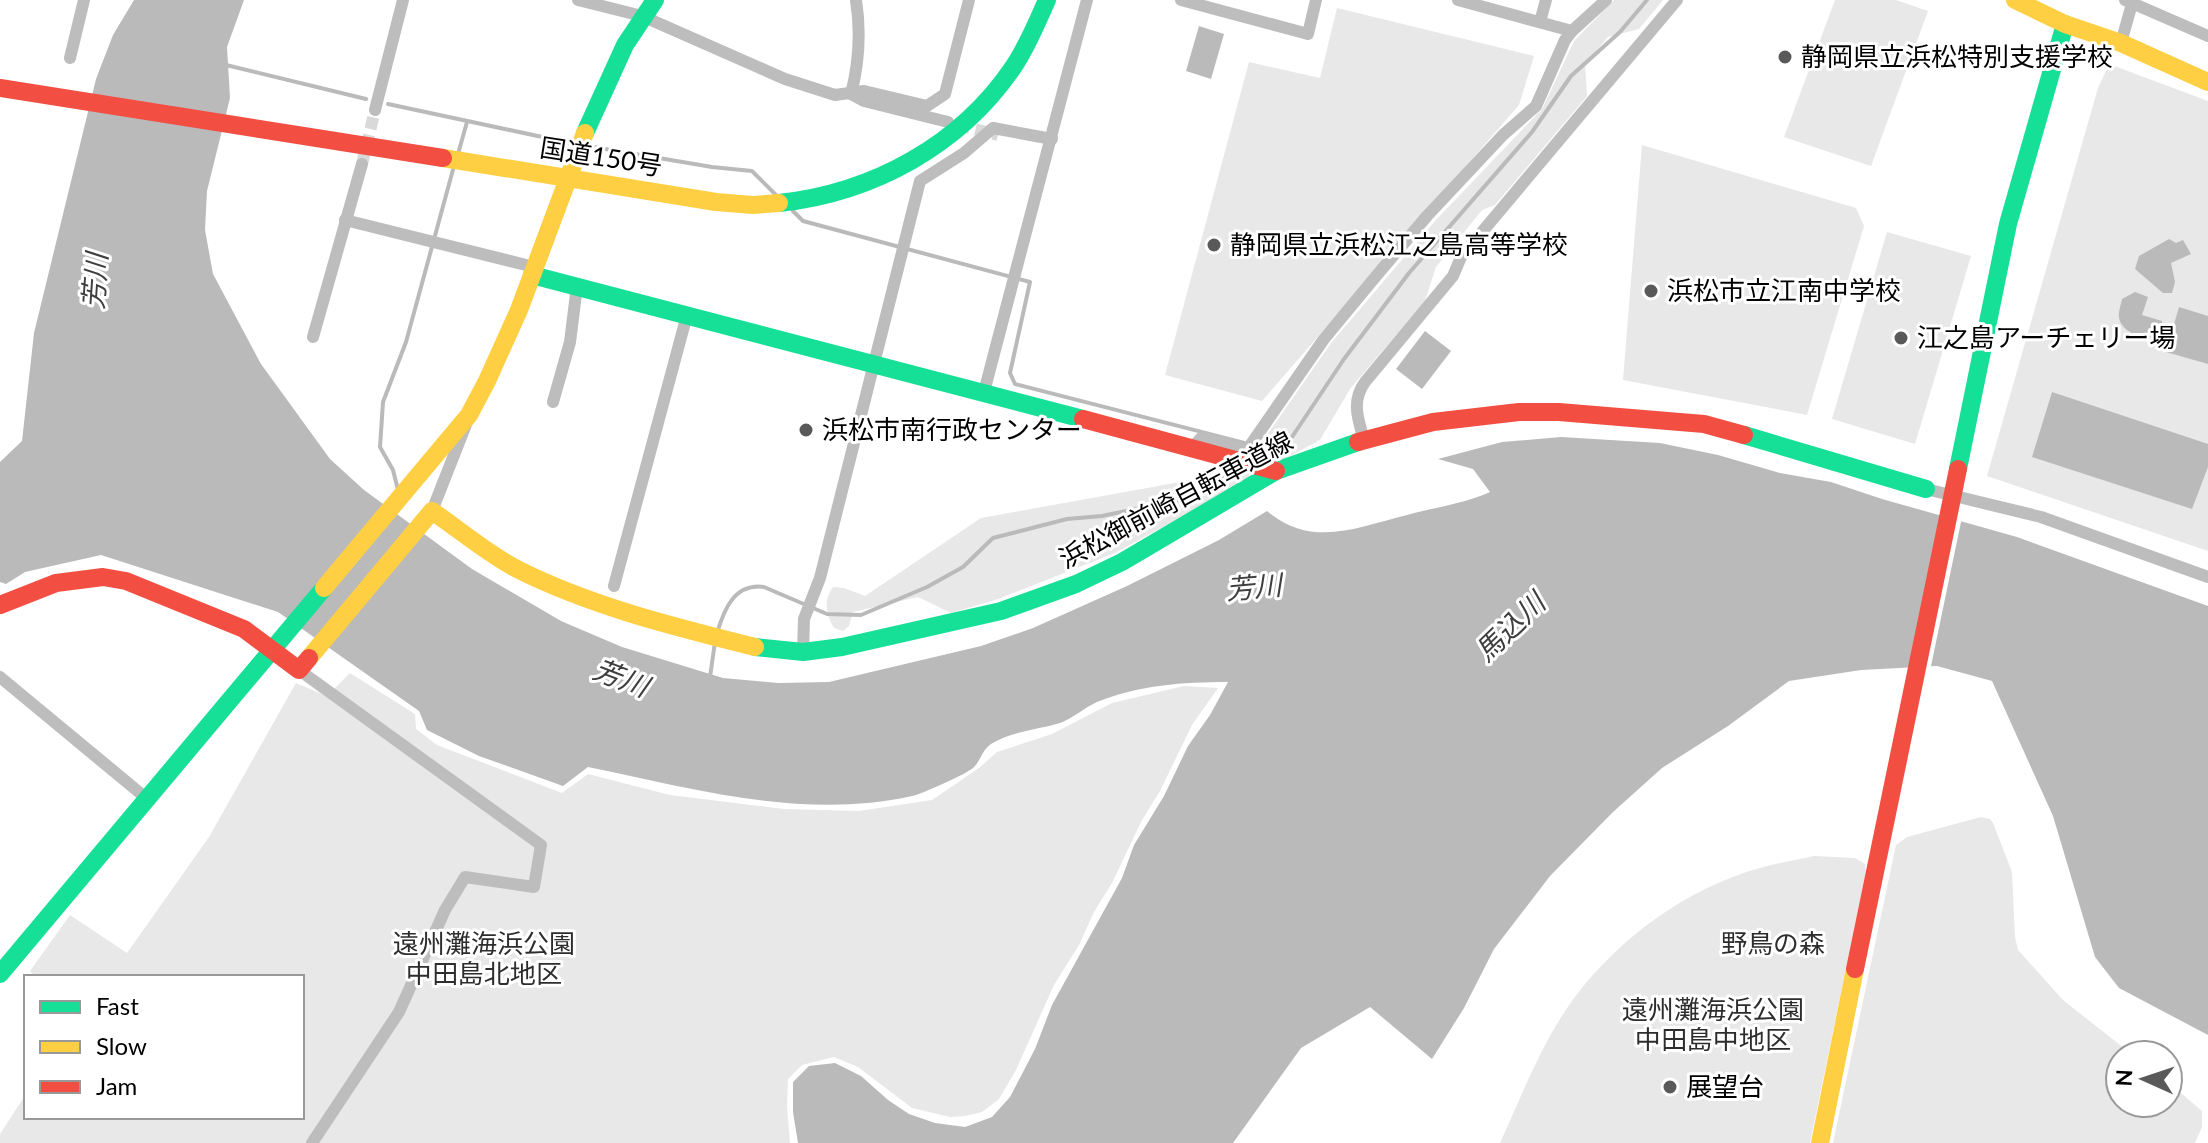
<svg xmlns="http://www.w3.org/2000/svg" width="2208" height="1143" font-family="Lato,'Noto Sans JP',sans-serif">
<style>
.green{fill:#e8e8e8}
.water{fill:#bababa}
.pier{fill:#fff}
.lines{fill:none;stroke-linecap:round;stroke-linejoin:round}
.stream{stroke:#bababa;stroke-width:4}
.street-tunnel{stroke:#d9d9d9;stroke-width:12;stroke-dasharray:12 6;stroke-linecap:butt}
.street{stroke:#bdbdbd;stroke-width:12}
.fast{stroke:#16e098;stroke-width:18}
.slow{stroke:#ffcf43;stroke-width:18}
.jam{stroke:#f24e42;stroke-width:18}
.jam-bridge{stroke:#f24e42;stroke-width:18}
.poi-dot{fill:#595959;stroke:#fff;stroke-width:3}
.labels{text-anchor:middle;stroke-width:6;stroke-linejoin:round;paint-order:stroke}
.poi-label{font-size:26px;fill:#000;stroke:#fff;text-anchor:start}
.street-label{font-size:26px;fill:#000;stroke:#fff}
.park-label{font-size:26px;fill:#2d2d2d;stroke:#fff}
.water-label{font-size:28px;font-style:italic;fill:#3e3e3e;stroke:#fff}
</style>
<rect width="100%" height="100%" fill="#fff"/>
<g class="green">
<path d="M1614 0H1663L1639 29 1608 37 1585 64 1587 96 1495 205 1482 210 1436 267 1425 301 1350 389 1320 440 1281 461 1258 448 1331 343 1435 221 1542 109 1574 41Z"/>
<path d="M1835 0H1896L1928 11 1871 166 1784 137Z"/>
<path d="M1337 8 1534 56 1519 105 1262 401 1165 375 1249 62 1320 78Z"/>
<path d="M2109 64 2208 101V551L1987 476 2098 88Z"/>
<path d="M1642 145 1856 208 1864 226 1807 415 1623 380Z"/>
<path d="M1887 232 1971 256 1915 444 1832 419Z"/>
<path d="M1247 470 1251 479 1115 553 998 599 951 613 918 597 853 612 849 626 843 631 834 628C826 614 823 600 833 587L844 588 865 596 981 518Z"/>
<path d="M350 673 415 714 416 729 437 745 562 793 588 774 670 795 784 809 859 811 932 800 979 768 997 752 1052 734 1112 703 1184 686 1218 688 1192 725 1160 791 1142 820 1112 883 1094 912 1079 945 1054 985 1016 1070 999 1099 982 1112 965 1116 950 1117 912 1108 858 1067 834 1057 802 1065 788 1079 787 1107 790 1143H0V1134L26 1094V1117H302V977H36L30 971 70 915 127 953 209 837 296 683 327 696Z"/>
<path d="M1981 817 1990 819 1993 823 2012 872 2015 937 2018 950 2064 1001 2133 1055H2120V1103H2168V1082L2202 1111V1127L2195 1143H1833L1896 845 1907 837Z"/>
<path d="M1814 856 1855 858 1865 864 1866 871 1810 1143H1500C1522 1095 1541 1044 1572 1001 1617 939 1687 888 1760 868 1778 863 1796 860 1814 856Z"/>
</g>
<g class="water">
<path d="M134 0H244L227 47 230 98 207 191 205 230 213 274 261 364 330 459 364 490 472 569 561 621 622 647 723 678 778 683 829 682 981 646 1033 628 1127 586 1219 540 1267 511C1313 549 1357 527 1407 515 1436 507 1463 504 1490 492L1473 469 1438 459 1502 442 1561 437 1660 443 1718 455 1780 473 1831 482 1882 499 2017 537 2208 606V1035L2119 988 2095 957 2053 816 1992 681 1937 666 1861 670 1789 681 1728 726 1662 768 1613 812 1550 876 1494 949 1464 1008 1432 1059 1370 1007 1301 1048 1233 1143H798L793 1112V1082L809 1066 835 1063 861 1076 888 1100 909 1114 935 1123 965 1127 992 1117 1010 1097 1035 1049 1052 1005 1122 878 1134 845 1164 796 1188 746 1210 715 1228 682C1182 682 1140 685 1097 702 1084 708 1073 718 1060 723 1037 730 1012 731 991 744 982 750 980 762 973 768 966 774 922 794 912 796 804 820 694 789 588 767L563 786 479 756 427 730 419 711 278 612 101 555 25 572 6 584 0 582V462L22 441 34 333 96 79 113 35Z"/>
<path d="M1199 26 1224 34 1211 79 1186 71Z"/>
<path d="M2169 239 2176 243 2183 240 2191 254 2171 263 2175 282 2172 293H2163L2135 269 2139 256Z"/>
<path d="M2135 292 2148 297 2142 315 2162 321 2164 337C2150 340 2123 336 2119 318 2118 312 2121 305 2122 299Z"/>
<path d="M2179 307 2208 316V364L2166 352Z"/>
<path d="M1425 331 1451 351 1422 389 1396 369Z"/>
<path d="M2052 392 2208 444V467L2192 509 2032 457Z"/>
</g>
<path class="pier" d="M1941 511 1962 517 1930 671 1908 672Z"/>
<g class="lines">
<g class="stream">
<path d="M226 65 366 99"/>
<path d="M388 104 575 144"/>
<path d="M588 146 712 167 752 171 778 197"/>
<path d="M458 154 467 122"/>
<path d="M793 211 803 221 1030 282 1010 373 1015 384 1280 452"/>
<path d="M1261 459 1282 452 1344 359 1409 273 1532 132 1571 76 1620 32 1647 0"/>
<path d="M398 490 393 470 380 447 383 402 406 342 454 166"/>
<path d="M717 633C724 610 734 583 764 587L827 614 861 615 927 587 963 567 993 538 1067 519 1102 516 1189 498 1212 489 1233 467"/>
<path d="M710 677 715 642"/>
</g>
<g class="street-tunnel">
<path d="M958 125 998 135"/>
<path d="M362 164 375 110"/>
</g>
<g class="street">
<path d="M578 0 642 16 785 79 835 95 864 91 927 106 945 94 969 0"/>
<path d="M1181 0 1308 34 1316 0"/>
<path d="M1458 0 1572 31 1606 0"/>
<path d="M2125 0 2208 36"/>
<path d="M1540 22 1546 0"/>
<path d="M2121 43 2133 0"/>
<path d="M70 58 84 0"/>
<path d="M851 94 864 101 948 122"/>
<path d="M851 94C859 63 861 32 856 0"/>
<path d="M375 110 403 0"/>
<path d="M345 220 534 267"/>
<path d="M313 337 362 164"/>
<path d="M984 392 1087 0"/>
<path d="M553 402 570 342 577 286"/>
<path d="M1364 440C1358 419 1351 401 1365 382L1453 276 1461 257 1677 0"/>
<path d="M1192 448 1201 438 1247 450 1324 339 1377 275 1427 216 1503 135 1536 106 1565 40 1572 31"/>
<path d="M1926 489 2041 517 2208 577"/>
<path d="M432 511 467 422"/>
<path d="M614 586 687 315"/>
<path d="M803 652 804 619 820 578 920 181 964 153 993 128 1052 139"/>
<path d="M299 670 541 845 534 887 465 877 445 910 399 1012 312 1143"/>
<path d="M0 677 146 798"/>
</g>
<g class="fast">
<path d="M585 133 625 45 655 0"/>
<path d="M779 203C873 193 961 145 1014 66 1028 45 1037 22 1047 0"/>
<path d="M532 275 1083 419"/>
<path d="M1744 435 1926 489"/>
<path d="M1958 469 2008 224 2065 24"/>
<path d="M755 647 803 652 842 647 1001 611 1076 584 1122 562 1276 471 1358 442"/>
<path d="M0 974 324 588"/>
</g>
<g class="slow">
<path d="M2015 0 2065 24 2121 43 2208 82"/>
<path d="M443 158 716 202 753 205 779 203"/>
<path d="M324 588 469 415 487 381 519 310 585 133"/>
<path d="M309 658 432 511C460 530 489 555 519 570 593 607 676 627 755 647"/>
<path d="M1820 1143 1855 969"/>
</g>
<g class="jam">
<path d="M0 88 443 158"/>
<path d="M1083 419 1276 471"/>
<path d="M1358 442 1433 422 1519 412H1559L1704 424 1744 435"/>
<path d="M0 605 56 583 103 577 126 581 244 629 299 670 309 658"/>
</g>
<path class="jam-bridge" d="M1855 969 1958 469"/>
</g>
<g class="poi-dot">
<circle cx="1785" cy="57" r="8"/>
<circle cx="1214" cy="245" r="8"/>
<circle cx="1651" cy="291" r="8"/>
<circle cx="1901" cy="338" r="8"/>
<circle cx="806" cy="430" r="8"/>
<circle cx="1670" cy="1087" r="8"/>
</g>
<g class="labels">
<g class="poi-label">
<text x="1801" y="66">静岡県立浜松特別支援学校</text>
<text x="1230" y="254">静岡県立浜松江之島高等学校</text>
<text x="1667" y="300">浜松市立江南中学校</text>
<text x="1917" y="347">江之島アーチェリー場</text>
<text x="822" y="439">浜松市南行政センター</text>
<text x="1686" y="1096">展望台</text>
</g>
<g class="street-label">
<text transform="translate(601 157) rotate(9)" y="9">国道150号</text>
<text transform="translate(1176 500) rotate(-28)" y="9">浜松御前崎自転車道線</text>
</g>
<g class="park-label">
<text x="484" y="953">遠州灘海浜公園<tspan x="484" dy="30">中田島北地区</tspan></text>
<text x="1773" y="953">野鳥の森</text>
<text x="1713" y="1019">遠州灘海浜公園<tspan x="1713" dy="30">中田島中地区</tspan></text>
</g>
<g class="water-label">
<text transform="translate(95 281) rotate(-86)" y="10">芳川</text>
<text transform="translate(1254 587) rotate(-5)" y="10">芳川</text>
<text transform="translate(1510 627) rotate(-44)" y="10">馬込川</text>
<text transform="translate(621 678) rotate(21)" y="10">芳川</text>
</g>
</g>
<rect x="24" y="975" width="280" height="144" fill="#ffffff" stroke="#999999" stroke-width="2"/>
<rect x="40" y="1001" width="40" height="12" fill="#16e098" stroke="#999999" stroke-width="2"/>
<text x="96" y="1015" font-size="24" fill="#000000">Fast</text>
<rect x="40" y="1041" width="40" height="12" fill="#ffcf43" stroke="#999999" stroke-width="2"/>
<text x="96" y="1055" font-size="24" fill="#000000">Slow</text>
<rect x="40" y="1081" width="40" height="12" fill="#f24e42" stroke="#999999" stroke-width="2"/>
<text x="96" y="1095" font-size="24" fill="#000000">Jam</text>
<g transform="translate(2144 1079) rotate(273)"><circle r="38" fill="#ffffff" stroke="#999999" stroke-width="2"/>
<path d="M0-6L14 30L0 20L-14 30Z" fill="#595959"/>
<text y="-12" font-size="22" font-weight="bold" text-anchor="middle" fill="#000000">N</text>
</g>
</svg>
